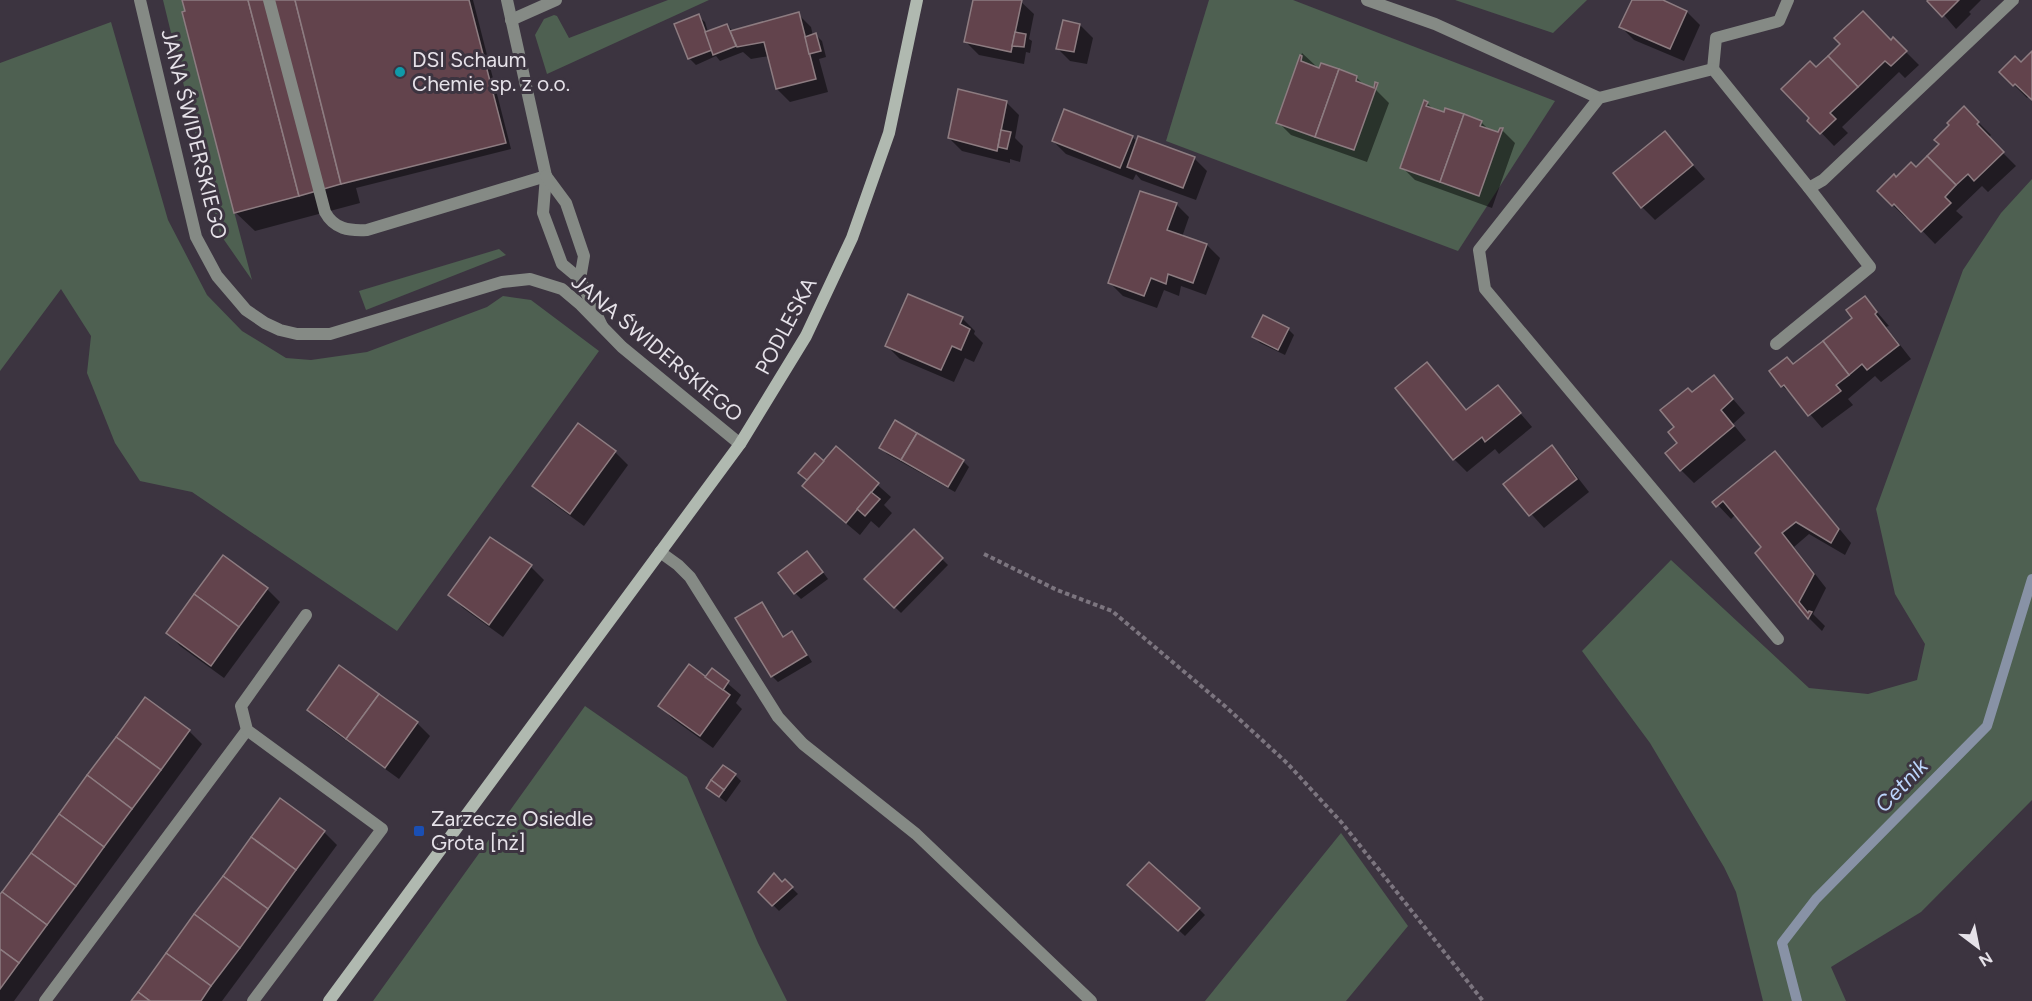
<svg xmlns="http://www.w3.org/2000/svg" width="2032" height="1001" font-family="Figtree,sans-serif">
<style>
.green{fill:#4e6051}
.shadow{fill:#0007}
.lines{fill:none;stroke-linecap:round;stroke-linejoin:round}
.stream{stroke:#8892a6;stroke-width:10}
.building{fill:#62434c;stroke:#8d7c81;stroke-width:1.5}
.path{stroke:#7c757f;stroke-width:4;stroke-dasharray:4.5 3;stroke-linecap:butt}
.lane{stroke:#858a85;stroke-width:12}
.street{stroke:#858a85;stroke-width:12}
.secondary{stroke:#b0b9b0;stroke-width:12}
.culture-dot{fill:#0f9aa8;stroke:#3c3440;stroke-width:2}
.transit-dot{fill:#1a4fb4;stroke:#3c3440;stroke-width:2}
.labels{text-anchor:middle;stroke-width:6;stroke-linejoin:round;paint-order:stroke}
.poi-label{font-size:21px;fill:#e6e2e9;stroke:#3c3440;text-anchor:start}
.street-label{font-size:21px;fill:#e6e2e9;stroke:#3c3440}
.water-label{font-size:22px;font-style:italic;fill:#bcd5fc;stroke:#3c3440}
</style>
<rect width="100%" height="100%" fill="#3c3440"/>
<g class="green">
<path d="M163 0H182L185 11 182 13 252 280 220 234Z"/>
<path d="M668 0H709L547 74 535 35 544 19 554 15 557 16 569 38Z"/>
<path d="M1209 0H1293L1555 101 1458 251 1166 141Z"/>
<path d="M1455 0H1587L1553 33Z"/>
<path d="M111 22 168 220 207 295 242 331 286 358 311 360 367 352 487 307 503 296 531 300 599 351 397 631 192 492 140 481 115 443 87 373 91 336 61 289 0 371V63Z"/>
<path d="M2032 179V800L1921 912 1831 967 1846 1001H1763L1736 892 1724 867 1650 743 1582 651 1671 560 1809 688 1868 694 1917 680 1925 644 1895 594 1876 509 1963 270 2001 213Z"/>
<path d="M499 249 506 255 366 310 359 291Z"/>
<path d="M585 706 687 777 758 943 787 1001H373Z"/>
<path d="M1341 833 1408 926 1346 1001H1205Z"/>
</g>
<g class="shadow">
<path d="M184 0H473L511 149 356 188 360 203 255 231 235 212Z"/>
<path d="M974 0H1019L1034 14 1029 39 1032 41 1030 53 1026 52 1024 64 979 55 966 42Z"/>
<path d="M1633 0H1660L1687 12 1700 25 1684 61 1634 40 1621 27Z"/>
<path d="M1931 0H1981L1969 12 1971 14 1956 29Z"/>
<path d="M798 14 811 27 813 36 816 35 822 41 826 57 819 59 828 92 790 102 777 89 769 56 751 59 743 52 720 61 716 56 696 65 689 58 698 16 705 22 708 32 727 25 734 32Z"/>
<path d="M1080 25 1093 38 1087 64 1070 61 1057 48Z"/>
<path d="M1893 39 1919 65 1905 78 1899 72 1842 127 1848 133 1834 146 1809 120 1816 69 1891 41Z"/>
<path d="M1302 53 1316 66 1315 68 1356 77 1365 86 1376 90 1389 103 1367 162 1291 135 1278 122Z"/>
<path d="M2032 53V98L2029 96 2027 98 2001 72 2021 64Z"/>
<path d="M1006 102 1019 115 1015 138 1023 146 1020 162 1010 159V163L962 151 949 138Z"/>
<path d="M1427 103 1435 111 1481 122 1490 131 1499 134 1502 130 1515 143 1492 208 1415 180 1402 167Z"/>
<path d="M1964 108 1991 135 1988 138 2016 166 1988 192 1982 186 1956 211 1963 217 1935 244 1908 216 1906 218 1879 192 1896 179 1916 169 1941 144Z"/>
<path d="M1665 133 1705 179 1655 220 1642 207Z"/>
<path d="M1132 137 1138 142 1194 158 1207 171 1196 200 1141 180 1136 174 1133 180 1066 154 1053 141Z"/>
<path d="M1176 204 1189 217 1182 237 1207 245 1220 258 1206 295 1181 286 1179 296 1164 290 1157 308 1123 296 1110 283Z"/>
<path d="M1865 298 1889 326 1886 327 1911 359 1881 382 1875 376 1848 399 1853 405 1822 428 1796 398 1782 386 1794 365 1854 318Z"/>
<path d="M962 318 975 331 974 334 983 343 974 362 965 358 954 382 900 359 887 346Z"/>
<path d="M1288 329 1294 335 1285 355 1260 343 1254 337Z"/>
<path d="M1427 364 1467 411 1498 387 1532 427 1499 454 1495 449 1467 472 1454 459Z"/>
<path d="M1714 377 1745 413 1733 424 1746 440 1694 483 1681 470 1676 428 1692 394Z"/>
<path d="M1551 447 1564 460 1589 492 1544 528 1505 485Z"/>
<path d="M836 448 891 497 884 505 892 513 879 528 871 521 860 535 817 499 808 481 800 473 824 463Z"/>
<path d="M881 448 963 461 969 467 955 492 887 454Z"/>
<path d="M615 452 628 465 584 526 547 499 534 486Z"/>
<path d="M1775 453 1788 466 1851 543 1845 555 1809 534 1794 547 1826 588 1813 614 1825 626 1822 631 1809 618 1757 553 1763 547 1736 514 1731 519 1715 502Z"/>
<path d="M914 531 948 565 901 613 866 579Z"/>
<path d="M813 559 828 579 801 599 795 593Z"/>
<path d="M531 567 544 580 503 637 463 608 450 595Z"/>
<path d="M267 589 280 602 224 678 180 646 168 633Z"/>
<path d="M762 604 768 610 784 637 792 633 798 639 812 662 778 682 772 676Z"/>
<path d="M340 667 417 723 430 736 399 779 322 723 309 710Z"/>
<path d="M712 670 741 695 736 703 742 709 713 748 673 719 660 706 706 679Z"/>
<path d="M189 731 202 744 14 1001H0V898Z"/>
<path d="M735 775 741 781 726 802 708 788Z"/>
<path d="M324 832 337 845 222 1001H133Z"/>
<path d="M785 881 798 894 779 911 760 892Z"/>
<path d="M1136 891 1199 909 1205 915 1185 936Z"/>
</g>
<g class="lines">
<path class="stream" d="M1797 1001 1782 943 1816 899 1987 726 2032 579"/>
</g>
<g class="building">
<path d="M182 0H248L299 196 234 213 182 12 185 11Z"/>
<path d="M248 0H295L341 184 299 196Z"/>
<path d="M295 0H469L506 143 341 184Z"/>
<path d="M973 0H1022L1011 52 964 42Z"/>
<path d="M1632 0H1663L1687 11 1670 49 1619 27Z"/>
<path d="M1928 0H1959L1942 17 1927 1Z"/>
<path d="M1863 11 1891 40 1893 37 1907 51 1891 66 1885 61 1858 87 1828 56 1840 44 1834 38Z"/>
<path d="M799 12 816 79 776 89 764 42 737 47 730 31Z"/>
<path d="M699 14 712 50 688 59 674 24Z"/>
<path d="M1063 20 1080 24 1074 52 1056 49Z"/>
<path d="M727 24 736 46 713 55 705 32Z"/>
<path d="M1015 32 1026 34 1024 47 1012 46Z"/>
<path d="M816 33 821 51 809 54 805 37Z"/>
<path d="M2032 51V100L2015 84 2013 86 1999 72 2015 56 2021 62Z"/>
<path d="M1300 55 1302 56 1301 61 1319 68 1321 63 1339 69 1315 137 1276 123Z"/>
<path d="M1828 56 1858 87 1830 113 1836 119 1820 134 1807 121 1809 118 1781 89 1810 61 1816 67Z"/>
<path d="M1339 69 1357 76 1356 81 1374 88 1375 82 1378 83 1354 150 1315 137Z"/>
<path d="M958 89 1007 101 997 151 948 138Z"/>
<path d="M1424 100 1428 102 1426 106 1444 112 1445 108 1464 114 1440 182 1400 168Z"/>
<path d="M1964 106 1979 122 1977 124 2004 152 1974 181 1968 174 1956 185 1927 156 1939 144 1934 140 1949 125 1947 123Z"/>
<path d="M1064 109 1133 136 1120 168 1052 141Z"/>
<path d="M1464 114 1482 121 1480 126 1498 132 1500 128H1503L1479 196 1440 182Z"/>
<path d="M1001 130 1011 132 1007 149 998 147Z"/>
<path d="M1665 131 1693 165 1641 208 1613 173Z"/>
<path d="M1138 136 1195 157 1183 188 1127 167Z"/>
<path d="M1927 156 1956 185 1945 197 1951 203 1921 232 1894 204 1892 206 1877 191 1894 174 1896 177 1911 162 1916 167Z"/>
<path d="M1140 191 1177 203 1167 230 1207 244 1193 283 1168 274 1166 284 1151 278 1144 296 1108 283Z"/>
<path d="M908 294 963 317 960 324 970 329 961 350 952 346 941 370 885 346Z"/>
<path d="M1865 296 1877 312 1875 314 1899 345 1867 370 1862 364 1849 375 1823 341 1852 318 1846 310Z"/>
<path d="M1263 315 1289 328 1278 350 1252 337Z"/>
<path d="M1823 341 1849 375 1836 385 1841 391 1808 416 1784 385 1781 387 1769 371 1787 357 1793 364Z"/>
<path d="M1427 362 1466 410 1498 385 1521 413 1485 442 1482 437 1453 460 1395 388Z"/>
<path d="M1714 375 1733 399 1721 410 1734 426 1680 471 1665 453 1677 443 1668 432 1674 427 1660 410 1688 388 1692 392Z"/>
<path d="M895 420 917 433 901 460 879 448Z"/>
<path d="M578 423 616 451 570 514 532 486Z"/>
<path d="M917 433 964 460 948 487 901 460Z"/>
<path d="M1552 445 1577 479 1529 516 1503 484Z"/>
<path d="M836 446 879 483 846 523 802 486Z"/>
<path d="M1775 451 1839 529 1831 543 1796 522 1782 533 1814 574 1799 602 1808 613 1809 611 1812 612 1808 619 1755 553 1761 547 1723 501 1716 507 1712 502Z"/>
<path d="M815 453 824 461 807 480 798 473Z"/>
<path d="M871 492 880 499 865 516 857 509Z"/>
<path d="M914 529 943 558 894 608 864 579Z"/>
<path d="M490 537 532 565 489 625 448 595Z"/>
<path d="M807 551 823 572 794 594 778 573Z"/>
<path d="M223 555 268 588 239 627 194 594Z"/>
<path d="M194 594 239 627 211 666 166 633Z"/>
<path d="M762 602 783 637 792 631 807 655 771 677 735 618Z"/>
<path d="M689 664 730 695 700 736 658 706Z"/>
<path d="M339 665 379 694 346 739 307 710Z"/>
<path d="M712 668 729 681 723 690 705 677Z"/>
<path d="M379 694 418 722 385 768 346 739Z"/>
<path d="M145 697 190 730 161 770 116 737Z"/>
<path d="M116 737 161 770 132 809 87 775Z"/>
<path d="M723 765 736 774 724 790 711 780Z"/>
<path d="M87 775 132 809 104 847 59 814Z"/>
<path d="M711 780 724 790 719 797 706 788Z"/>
<path d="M280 798 325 831 296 870 251 837Z"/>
<path d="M59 814 104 847 76 886 31 853Z"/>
<path d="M251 837 296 870 268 909 223 876Z"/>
<path d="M31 853 76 886 47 925 2 892Z"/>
<path d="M1149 862 1200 908 1178 931 1127 885Z"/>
<path d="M774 873 782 882 785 879 793 887 772 906 758 892Z"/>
<path d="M223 876 268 909 240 948 194 914Z"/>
<path d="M2 892 47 925 19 963 0 949V894Z"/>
<path d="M194 914 240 948 211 986 166 953Z"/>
<path d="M0 949 19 963 0 989Z"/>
<path d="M166 953 211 986 201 1001H150L138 992Z"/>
<path d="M138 992 150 1001H131Z"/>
</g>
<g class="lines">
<path class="path" d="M984 554 1057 590 1112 611 1226 707 1287 763 1342 823 1483 1001"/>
<g class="lane">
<path d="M269 0 325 212C334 229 349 231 367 230L546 176"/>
<path d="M507 0 546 176 543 213 562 264 580 279 602 326"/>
<path d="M511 20 556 0"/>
<path d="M546 176 566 203 584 256 580 279"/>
<path d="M660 552 678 565 690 577 778 717 803 744 916 834 1091 1001"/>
<path d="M45 1001 247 730"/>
<path d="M253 1001 382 829 247 730 241 706 306 615"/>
</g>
<g class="street">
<path d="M140 0 196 237 217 276 246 310 265 323 280 330 297 334H330L502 282 530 279 562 289 581 305 622 347 740 444"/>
<path d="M1367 0 1435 24 1599 98"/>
<path d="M1713 69 1716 38 1779 21 1788 0"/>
<path d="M1809 188 1823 180 2013 0"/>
<path d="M1776 344 1870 267 1809 188 1713 69 1599 98 1479 250 1485 289 1778 639"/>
</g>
<path class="secondary" d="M329 1001 740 444 806 336 852 238 889 133 917 0"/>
</g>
<circle class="culture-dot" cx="400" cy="72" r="6"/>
<rect class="transit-dot" x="413" y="825" width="12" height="12" rx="3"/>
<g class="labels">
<g class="poi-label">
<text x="412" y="67">DSI Schaum<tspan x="412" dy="24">Chemie sp. z o.o.</tspan></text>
<text x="431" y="826">Zarzecze Osiedle<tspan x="431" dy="24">Grota [nż]</tspan></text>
</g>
<g class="street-label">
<text transform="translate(194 134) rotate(76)" y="7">JANA ŚWIDERSKIEGO</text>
<text transform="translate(786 326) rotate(-62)" y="7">PODLESKA</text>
<text transform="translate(657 348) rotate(40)" y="7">JANA ŚWIDERSKIEGO</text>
</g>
<g class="water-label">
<text transform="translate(1901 785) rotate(-46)" y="8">Cetnik</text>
</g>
</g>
<g transform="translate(1978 947) rotate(148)" stroke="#3c3440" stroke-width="4.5" paint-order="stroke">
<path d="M0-4.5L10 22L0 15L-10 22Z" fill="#e6e2e9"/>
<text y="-9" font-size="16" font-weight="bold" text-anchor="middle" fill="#e6e2e9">N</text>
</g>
</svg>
